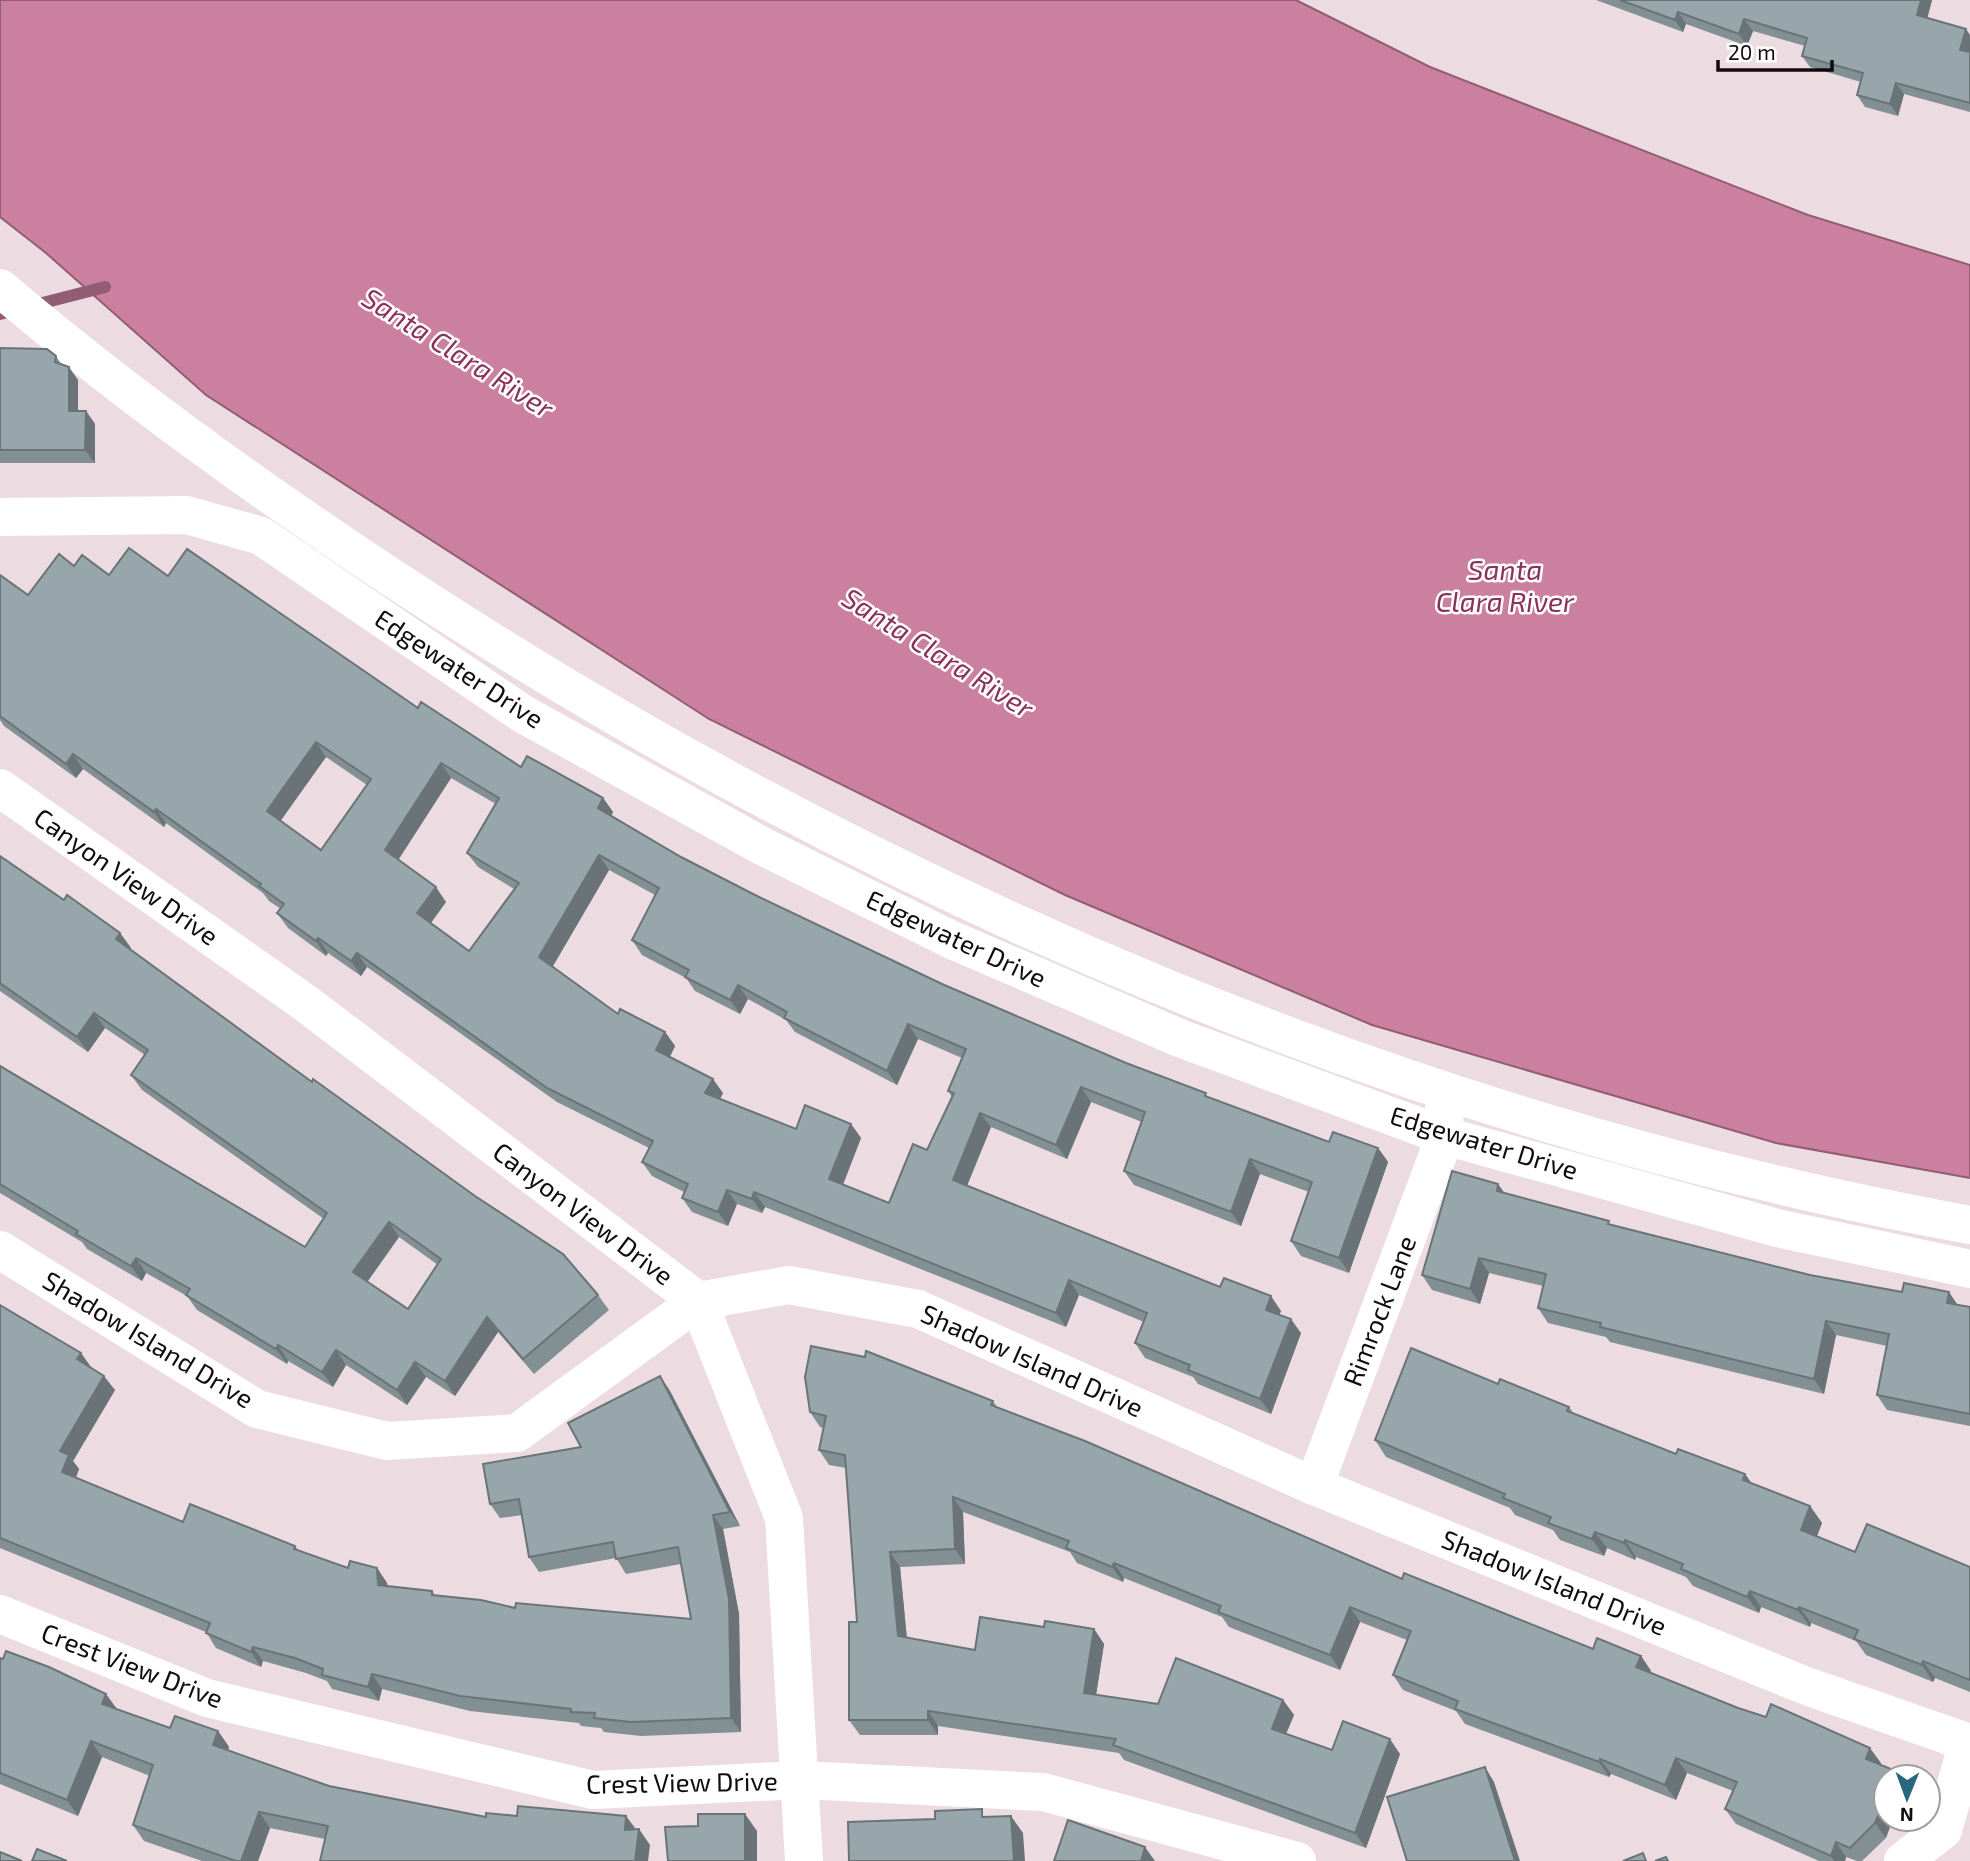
<svg xmlns="http://www.w3.org/2000/svg" width="1970" height="1861" font-family="'Exo 2',sans-serif">
<style>
.water{fill:#ca809e;stroke:#925d72;stroke-width:2}
.lines{fill:none;stroke-linecap:round;stroke-linejoin:round}
.stream{stroke:#925d72;stroke-width:12}
.minor{stroke:#fff;stroke-width:38}
.wall{fill:#828f93;fill-rule:evenodd}
.shaded-wall{fill:#6a7478}
.building{fill:#97a6ab;stroke:#6a7478;stroke-width:2;fill-rule:evenodd}
.labels{text-anchor:middle;stroke-width:5;stroke-linejoin:round;paint-order:stroke}
.street-label{font-size:26px;fill:#100b0d;stroke:#fff}
.water-label{font-size:28px;font-style:italic;fill:#8a315b;stroke:#fff}
</style>
<rect width="100%" height="100%" fill="#ecdce1"/>
<path class="water" d="M0 0H1296L1430 67 1808 215 1970 265V1178L1776 1143 1372 1025 1065 895 709 719 206 395 46 253 0 217Z"/>
<g class="lines">
<path class="stream" d="M0 314 105 287"/>
<g class="minor">
<path d="M0 288C132 400 274 501 420 596 890 901 1417 1124 1970 1225"/>
<path d="M0 517 187 515 261 536 523 714 764 847 952 940 1182 1039 1445 1136 1777 1228 1970 1269"/>
<path d="M0 788 304 1002 698 1301 784 1518 804 1861"/>
<path d="M0 1250 257 1409 387 1441 517 1433 698 1301 789 1285 918 1309 1314 1486 1809 1687 1970 1743"/>
<path d="M1314 1486 1445 1136 1444 1109"/>
<path d="M0 1614 207 1698 593 1790 801 1780 1043 1792 1297 1861"/>
<path d="M1903 1861 1943 1830 1968 1742"/>
</g>
</g>
<g class="wall">
<path d="M1596 0H1932L1927 18 1970 35V112L1904 94 1898 116 1865 107 1857 95 1861 82 1810 67 1802 56 1805 46 1753 31 1747 46 1686 24 1683 32Z"/>
<path d="M0 348 56 356 61 364 78 380V411H86L95 424V463H0Z"/>
<path d="M74 566 109 575 168 576 418 708 521 767 603 798 613 812 611 816 681 857 757 896 942 984 1210 1099 1329 1142 1378 1148 1388 1162 1349 1273 1301 1256 1291 1241 1309 1192 1260 1174 1241 1226 1134 1185 1124 1171 1142 1122 1091 1102 1067 1159 991 1127 967 1186 1281 1311 1279 1315 1301 1333 1271 1414 1198 1384 1193 1377 1145 1358 1135 1343 1144 1322 1079 1295 1066 1327 765 1207 762 1213 737 1204 728 1226 692 1212 682 1198 684 1192 652 1176 642 1162 649 1148 557 1102 367 967 361 976 328 953 326 956 288 928 277 913 281 909 269 901 263 893 166 823 164 827 83 769 76 778 4 726 0 720V575L28 595ZM326 757 367 785 321 850 280 821ZM451 778 496 804 467 853 478 867 514 889 469 951 431 923 446 902 398 860ZM609 870 655 895 632 940 642 955 686 978 695 991 740 1014 748 999 786 1020 795 1032 897 1085 918 1039 962 1058 948 1091 952 1097 927 1150 889 1203 843 1185 861 1138 851 1124 796 1129 720 1099 723 1093 670 1057 675 1046 665 1032 618 1014 553 966Z"/>
<path d="M0 856 64 900 120 933 131 948 130 949 598 1295 609 1310 534 1374 498 1332 455 1396 426 1377 407 1405 346 1365 333 1387 288 1361 287 1364 197 1310 187 1296 146 1273 142 1281 87 1249 82 1242 0 1193V1066L305 1247 324 1219 142 1090 131 1075 145 1055 105 1028 88 1052 0 991ZM399 1237 438 1265 408 1309 367 1282Z"/>
<path d="M1505 1193 1613 1226 1810 1275 1970 1307V1426L1887 1410 1877 1395 1887 1346 1836 1335 1824 1394 1610 1342 1606 1337 1548 1323 1538 1308 1543 1286 1489 1273 1480 1304 1432 1290 1422 1275Z"/>
<path d="M0 1305 81 1353 91 1368 115 1390 73 1461 79 1469 76 1478 183 1522 295 1546 298 1550 348 1568H377L387 1583 388 1586 432 1591 435 1595 515 1608 691 1619 681 1564 626 1574 616 1558 539 1572 529 1557 522 1515 500 1518 490 1504 581 1447 660 1376 670 1391 740 1526 723 1529 739 1614 741 1732 641 1736 604 1732 601 1728 581 1726 579 1723 470 1711 382 1689 379 1701 332 1689 327 1681 306 1673 263 1661 261 1667 216 1648 206 1632 0 1548Z"/>
<path d="M1498 1384 1569 1407 1574 1414 1676 1454 1745 1474 1751 1483 1810 1506 1822 1523 1817 1536 1855 1552 1970 1567V1692L1935 1678 1933 1682 1866 1655 1856 1641 1811 1623 1810 1627 1761 1607 1759 1613 1693 1586 1686 1577 1636 1557 1635 1560 1607 1548 1604 1556 1560 1540 1553 1530 1515 1515 1510 1508 1386 1457 1375 1440Z"/>
<path d="M993 1401 997 1407 1402 1579 1593 1649 1641 1656 1651 1671 1650 1673 1881 1763 1880 1765 1896 1771 1900 1777H1886V1838L1862 1861H1857L1846 1857 1845 1861H1819L1736 1824 1725 1809 1733 1791 1687 1773 1676 1800 1611 1774 1609 1777 1465 1724 1456 1711 1403 1690 1393 1675 1407 1640 1360 1622 1340 1670 1229 1627 1222 1617 1124 1578 1123 1582 1077 1563 1070 1552 963 1512 965 1564 900 1567 907 1638 975 1650 1044 1627 1094 1629 1104 1644 1096 1695 1158 1704 1283 1700 1294 1715 1286 1734 1332 1750 1400 1754 1366 1848 1124 1760 1119 1753 938 1726V1735H860L849 1720 857 1622 846 1468 829 1465 819 1450 823 1428 820 1427 810 1412Z"/>
<path d="M0 1658 117 1710 170 1728 218 1731 229 1747 228 1750 329 1786 486 1817 517 1816H626L636 1829 650 1845 325 1839 270 1828 258 1861H202L144 1841 133 1825 150 1776 102 1757 78 1816 0 1784Z"/>
</g>
<g class="shaded-wall">
<path d="M1921 0H1932L1925 27 1917 15Z"/>
<path d="M1678 12 1686 24 1683 32 1675 20Z"/>
<path d="M1744 19 1753 31 1747 46 1739 34Z"/>
<path d="M1966 29 1970 35V55L1960 50Z"/>
<path d="M1896 83 1904 94 1898 116 1890 104Z"/>
<path d="M69 367 78 380V424L69 411Z"/>
<path d="M86 411 95 424V463L85 450Z"/>
<path d="M316 742 326 757 277 826 267 811Z"/>
<path d="M73 754 83 769 76 778 66 764Z"/>
<path d="M441 763 451 778 395 865 385 850Z"/>
<path d="M603 798 613 812 608 822 598 808Z"/>
<path d="M156 809 166 823 164 827 154 812Z"/>
<path d="M599 855 609 870 550 971 539 957Z"/>
<path d="M436 887 446 902 427 928 417 913Z"/>
<path d="M120 933 131 948 126 954 116 939Z"/>
<path d="M318 938 328 953 326 956 316 941Z"/>
<path d="M357 953 367 967 361 976 351 961Z"/>
<path d="M738 985 748 999 740 1014 730 1000Z"/>
<path d="M94 1013 105 1028 88 1052 77 1037Z"/>
<path d="M908 1024 918 1039 897 1085 887 1071Z"/>
<path d="M665 1032 675 1046 666 1064 656 1050Z"/>
<path d="M713 1079 723 1093 715 1108 705 1093Z"/>
<path d="M1081 1087 1091 1102 1067 1159 1056 1145Z"/>
<path d="M980 1113 991 1127 963 1195 953 1180Z"/>
<path d="M851 1124 861 1138 839 1194 829 1179Z"/>
<path d="M1378 1148 1388 1162 1349 1273 1339 1258Z"/>
<path d="M1250 1159 1260 1174 1241 1226 1231 1212Z"/>
<path d="M1498 1184 1509 1199 1497 1191Z"/>
<path d="M727 1190 737 1204 728 1226 718 1212Z"/>
<path d="M754 1192 765 1207 762 1213 752 1199Z"/>
<path d="M389 1222 399 1237 363 1288 353 1272Z"/>
<path d="M136 1258 146 1273 142 1281 131 1266Z"/>
<path d="M1479 1258 1489 1273 1480 1304 1470 1289Z"/>
<path d="M1069 1280 1079 1295 1066 1327 1056 1313Z"/>
<path d="M1949 1292 1959 1307 1947 1303Z"/>
<path d="M1271 1296 1281 1311 1276 1324 1266 1310Z"/>
<path d="M487 1317 498 1332 455 1396 445 1381Z"/>
<path d="M1291 1319 1301 1333 1271 1414 1260 1399Z"/>
<path d="M1826 1321 1836 1335 1824 1394 1814 1379Z"/>
<path d="M278 1345 288 1361 287 1364 276 1349Z"/>
<path d="M336 1350 346 1365 333 1387 322 1372Z"/>
<path d="M81 1353 91 1367 88 1374 77 1359Z"/>
<path d="M415 1362 426 1377 407 1405 397 1390Z"/>
<path d="M104 1376 115 1390 73 1461 79 1469 72 1487 62 1472 60 1451Z"/>
<path d="M660 1376 670 1391 740 1526 730 1512Z"/>
<path d="M1745 1474 1757 1491 1743 1480Z"/>
<path d="M953 1497 963 1512 965 1564 955 1549Z"/>
<path d="M1810 1506 1822 1523 1813 1546 1801 1530Z"/>
<path d="M713 1515 723 1529 739 1614 741 1732 731 1718Z"/>
<path d="M1595 1532 1607 1548 1604 1556 1592 1539Z"/>
<path d="M1625 1540 1636 1557 1635 1560 1624 1543Z"/>
<path d="M890 1552 900 1567 908 1651 898 1636Z"/>
<path d="M1114 1563 1124 1578 1123 1582 1112 1567Z"/>
<path d="M377 1568 387 1583 388 1600 378 1585Z"/>
<path d="M1750 1591 1761 1607 1759 1613 1747 1597Z"/>
<path d="M1350 1607 1360 1622 1340 1670 1330 1655Z"/>
<path d="M1799 1607 1811 1623 1810 1627 1798 1610Z"/>
<path d="M1094 1629 1104 1644 1094 1708 1084 1693Z"/>
<path d="M253 1647 263 1661 261 1667 251 1652Z"/>
<path d="M1641 1656 1651 1671 1647 1682 1636 1667Z"/>
<path d="M1923 1661 1935 1678 1933 1682 1922 1665Z"/>
<path d="M372 1674 382 1689 379 1701 368 1687Z"/>
<path d="M106 1694 117 1709 102 1704Z"/>
<path d="M1283 1700 1294 1715 1282 1743 1272 1729Z"/>
<path d="M928 1711 938 1726V1735L928 1720Z"/>
<path d="M218 1731 229 1747 224 1761 213 1745Z"/>
<path d="M1390 1739 1400 1754 1366 1848 1355 1833Z"/>
<path d="M91 1741 102 1757 78 1816 67 1800Z"/>
<path d="M1870 1748 1881 1763 1876 1774 1866 1759Z"/>
<path d="M1676 1758 1687 1773 1676 1800 1665 1785Z"/>
<path d="M1600 1759 1611 1774 1609 1777 1599 1762Z"/>
<path d="M1485 1767 1494 1782 1520 1861H1515Z"/>
<path d="M1886 1796V1819H1893L1886 1838 1875 1823Z"/>
<path d="M259 1812 270 1828 258 1861H241Z"/>
<path d="M745 1814 757 1831V1861H745Z"/>
<path d="M626 1816 637 1832 625 1830Z"/>
<path d="M1011 1816 1023 1833 1025 1861H1014Z"/>
<path d="M639 1829 650 1845 648 1861H635Z"/>
<path d="M1836 1842 1846 1857 1845 1861H1834L1831 1856Z"/>
<path d="M1145 1847 1155 1861H1141Z"/>
</g>
<g class="building">
<path d="M1620 0H1921L1917 15 1966 29 1960 50 1970 52V103L1896 83 1890 104 1857 95 1863 73 1802 56 1807 38 1744 19 1739 34 1678 12 1675 20Z"/>
<path d="M0 348 47 349 56 356 55 362 69 367V411H86L85 450H0Z"/>
<path d="M129 548 168 576 187 549 418 708 421 702 521 767 527 756 603 798 598 808 681 857 757 896 942 984 1126 1063 1206 1093 1205 1096 1329 1142 1333 1132 1378 1148 1339 1258 1291 1241 1312 1182 1250 1159 1231 1212 1124 1171 1145 1112 1081 1087 1056 1145 980 1113 953 1180 1220 1287 1224 1278 1271 1296 1266 1310 1291 1319 1260 1399 1188 1370 1190 1365 1135 1343 1147 1313 1069 1280 1056 1313 754 1192 752 1199 727 1190 718 1212 682 1198 688 1184 642 1162 653 1141 547 1088 357 953 351 961 318 938 316 941 277 913 284 904 259 886 261 884 156 809 154 812 73 754 66 764 0 716V575L28 595 59 554 74 566 82 555 109 575ZM316 742 371 779 321 850 267 811ZM441 763 499 798 467 853 519 883 469 951 417 913 436 887 385 850ZM599 855 659 888 632 940 689 970 685 977 730 1000 738 985 787 1012 784 1018 887 1071 908 1024 966 1049 948 1091 954 1093 927 1150 913 1144 889 1203 829 1179 851 1124 805 1105 796 1129 705 1093 713 1079 656 1050 665 1032 620 1009 618 1014 539 957Z"/>
<path d="M0 856 64 900 67 895 120 933 116 939 312 1082 313 1079 475 1196 563 1254 598 1295 523 1359 487 1317 445 1381 415 1362 397 1390 336 1350 322 1372 278 1345 276 1349 186 1295 190 1289 136 1258 131 1266 76 1234 78 1231 0 1184V1066L305 1247 327 1213 131 1075 148 1050 94 1013 77 1037 0 983ZM389 1222 441 1259 408 1309 353 1272Z"/>
<path d="M1452 1171 1498 1184 1497 1191 1609 1221 1608 1224 1810 1275 1902 1292 1904 1283 1949 1292 1947 1303 1970 1307V1414L1877 1395 1889 1334 1826 1321 1814 1379 1600 1327 1601 1323 1538 1308 1546 1274 1479 1258 1470 1289 1422 1275Z"/>
<path d="M0 1305 81 1353 77 1359 104 1376 60 1451 69 1455 62 1472 183 1522 190 1504 295 1546 294 1549 348 1568 350 1561 377 1568 378 1585 432 1591V1595L481 1600 515 1608 516 1603 691 1619 678 1547 616 1559 613 1542 529 1557 519 1499 490 1504 483 1464 581 1447 568 1423 660 1376 730 1512 713 1515 729 1599 731 1718 631 1722 594 1718 595 1713 571 1712V1709L460 1696 372 1674 368 1687 322 1675 323 1669 295 1658 253 1647 251 1652 206 1633 210 1623 0 1538Z"/>
<path d="M811 1346 865 1357 866 1351 993 1401 991 1405 1085 1441 1402 1579 1404 1573 1593 1649 1597 1638 1641 1656 1636 1667 1738 1708 1766 1717 1771 1704 1870 1748 1866 1759 1896 1771 1894 1777H1886V1796L1875 1823 1850 1848 1836 1842 1831 1856 1725 1809 1737 1782 1676 1758 1665 1785 1600 1759 1599 1762 1455 1709 1458 1701 1393 1675 1411 1631 1350 1607 1330 1655 1218 1612 1221 1606 1114 1563 1112 1567 1066 1548 1069 1541 953 1497 955 1549 890 1552 898 1636 975 1650 980 1617 1044 1627 1045 1621 1094 1629 1084 1693 1158 1704 1176 1658 1283 1700 1272 1729 1332 1750 1343 1721 1390 1739 1355 1833 1113 1745 1116 1739 928 1711V1720H849V1622H857L845 1455 819 1450 826 1416 810 1412 805 1377Z"/>
<path d="M1411 1348 1498 1384 1500 1379 1569 1407 1567 1411 1676 1454 1678 1449 1745 1474 1743 1480 1810 1506 1801 1530 1855 1552 1867 1524 1970 1567V1680L1923 1661 1922 1665 1854 1639 1858 1630 1799 1607 1798 1610 1750 1591 1747 1597 1681 1569 1683 1564 1625 1540 1624 1543 1595 1532 1592 1539 1548 1523 1551 1517 1503 1498 1505 1494 1375 1440Z"/>
<path d="M6 1651 49 1667 106 1694 102 1704 170 1728 175 1716 218 1731 213 1745 329 1786 486 1817V1813L517 1816 518 1806 626 1816 625 1830 639 1829 635 1861H320L328 1826 259 1812 241 1861H236L133 1825 153 1765 91 1741 67 1800 0 1773V1658L3 1659Z"/>
<path d="M1485 1767 1515 1861H1407L1387 1797Z"/>
<path d="M982 1809V1817L1011 1816 1014 1861H849L848 1822 935 1819V1811Z"/>
<path d="M698 1814H745V1861H668L665 1827 698 1826Z"/>
<path d="M1068 1820 1145 1847 1141 1861H1054Z"/>
<path d="M37 1849 67 1861H32Z"/>
<path d="M0 1852 22 1861H0Z"/>
<path d="M1643 1853 1646 1861H1623Z"/>
<path d="M1666 1857 1668 1861H1655Z"/>
</g>
<g class="labels">
<g class="street-label">
<text transform="translate(459 669) rotate(33)" y="9">Edgewater Drive</text>
<text transform="translate(126 877) rotate(35)" y="9">Canyon View Drive</text>
<text transform="translate(956 939) rotate(25)" y="9">Edgewater Drive</text>
<text transform="translate(1484 1143) rotate(17)" y="9">Edgewater Drive</text>
<text transform="translate(583 1214) rotate(37)" y="9">Canyon View Drive</text>
<text transform="translate(1380 1311) rotate(-69)" y="9">Rimrock Lane</text>
<text transform="translate(148 1340) rotate(31)" y="9">Shadow Island Drive</text>
<text transform="translate(1032 1361) rotate(24)" y="9">Shadow Island Drive</text>
<text transform="translate(1554 1583) rotate(22)" y="9">Shadow Island Drive</text>
<text transform="translate(132 1666) rotate(21)" y="9">Crest View Drive</text>
<text transform="translate(682 1783) rotate(-1)" y="9">Crest View Drive</text>
</g>
<g class="water-label">
<text transform="translate(458 353) rotate(32)" y="10">Santa Clara River</text>
<text x="1505" y="580">Santa<tspan x="1505" dy="32">Clara River</tspan></text>
<text transform="translate(938 653) rotate(32)" y="10">Santa Clara River</text>
</g>
</g>
<g transform="translate(1907 1798) rotate(181)"><circle r="33" fill="#ffffff" stroke="#9f9d9e" stroke-width="2"/>
<path d="M0-5L12 26L0 18L-12 26Z" fill="#28677d"/>
<text y="-10" font-size="19" font-weight="bold" text-anchor="middle" fill="#100b0d">N</text>
</g>
<path d="M1718 60v10h114v-10" fill="none" stroke="#100b0d" stroke-width="3.5"/>
<text x="1728" y="60" font-size="21" fill="#100b0d" stroke="#ffffff" stroke-width="5" paint-order="stroke">20 m</text>
</svg>
